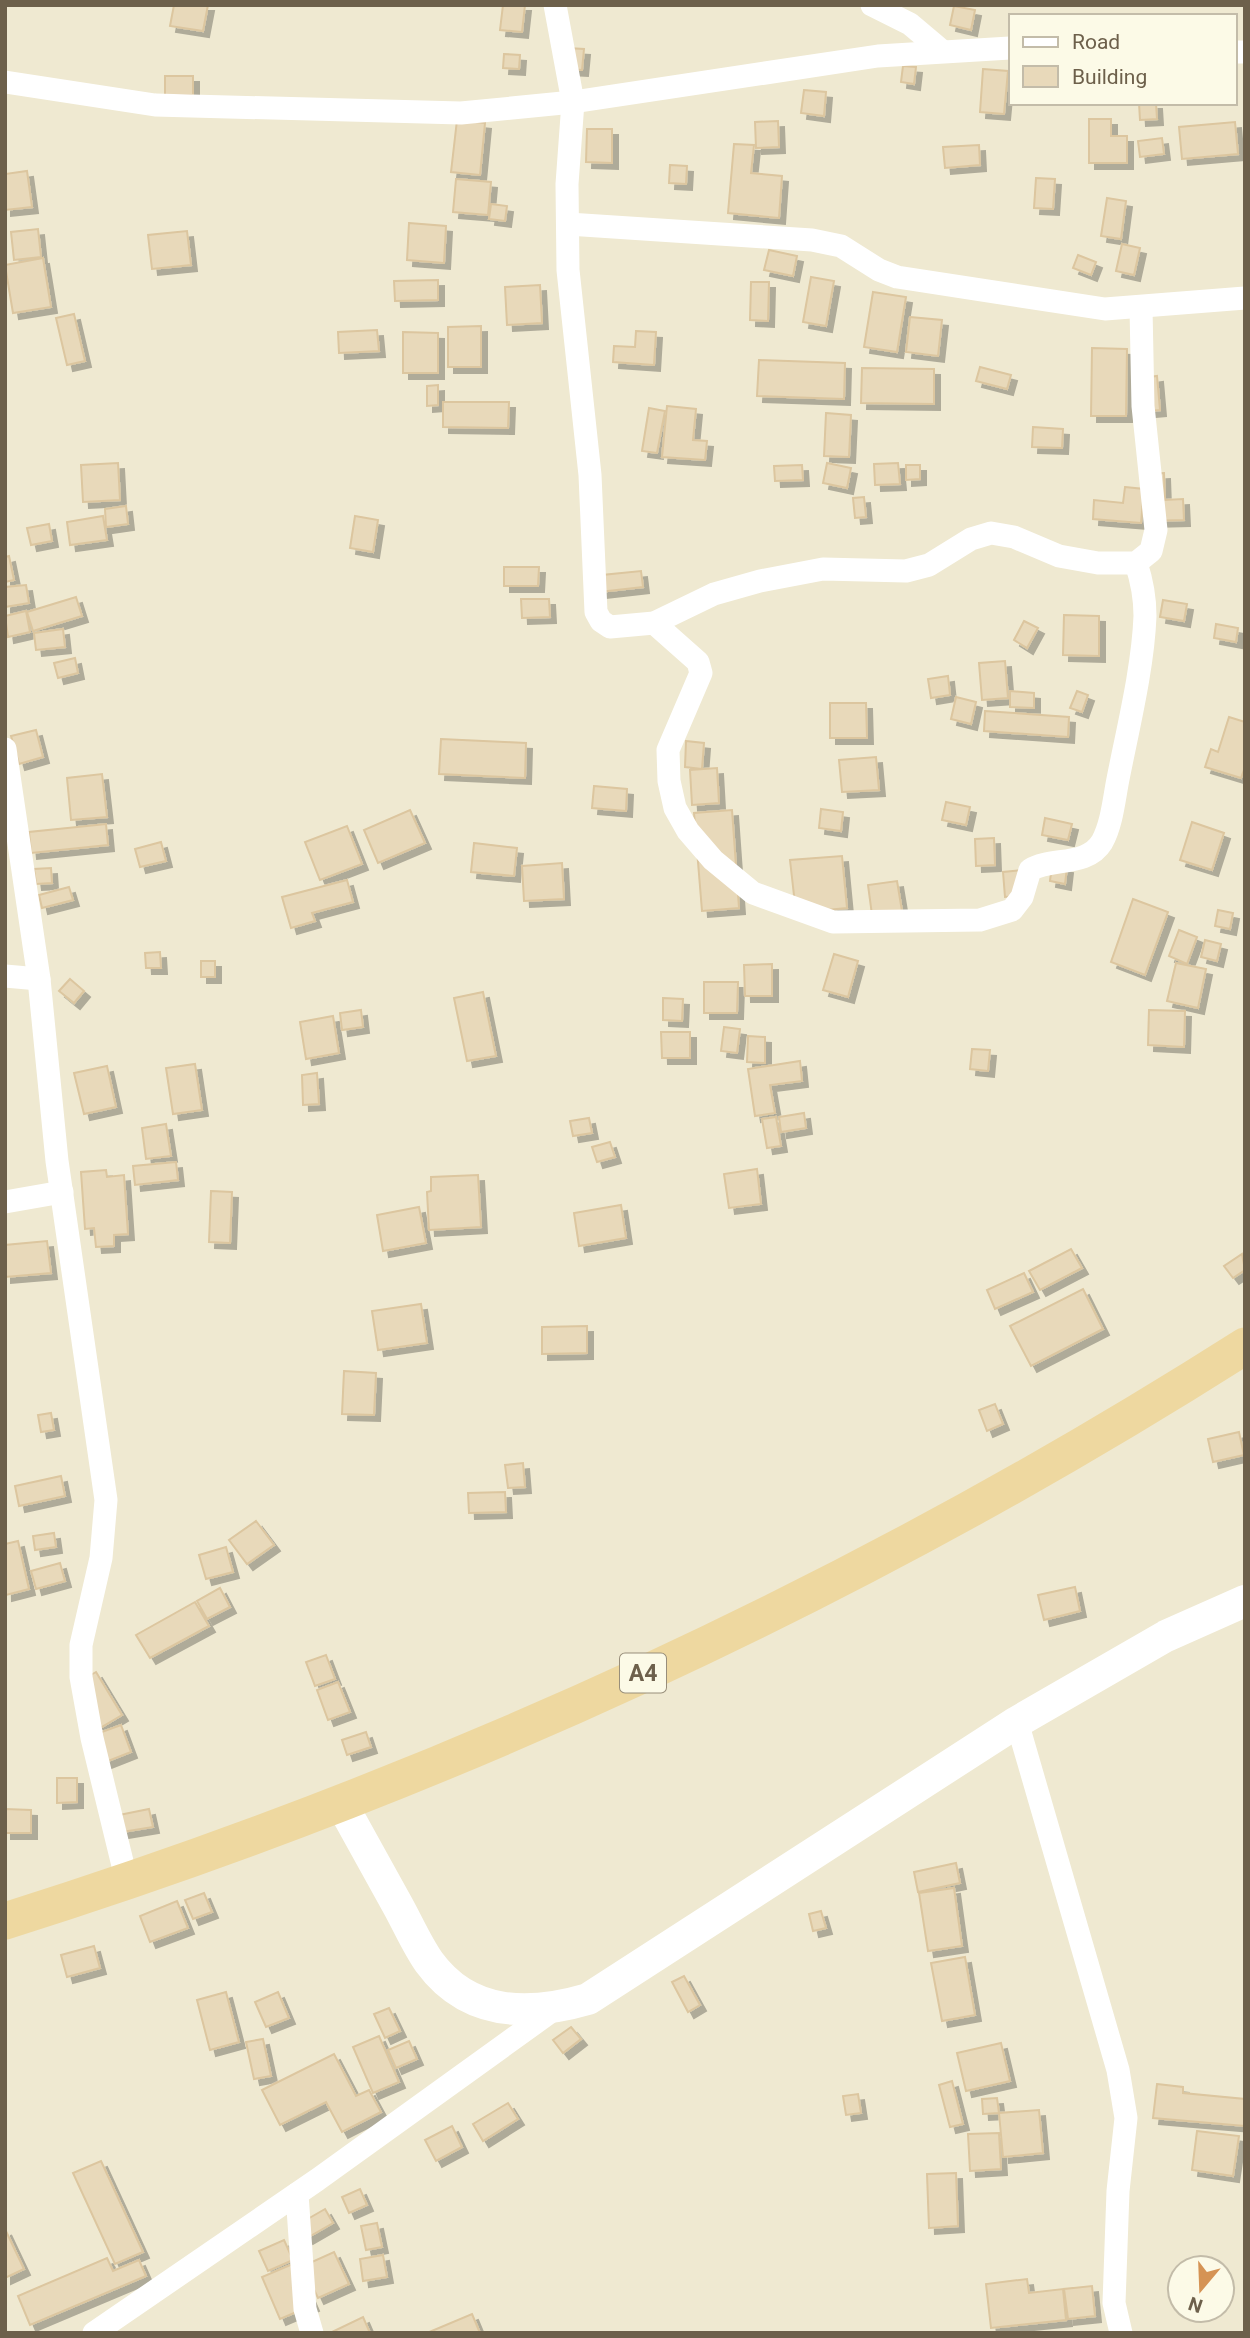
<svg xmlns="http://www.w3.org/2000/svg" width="1250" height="2338" font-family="Roboto,sans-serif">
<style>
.residential{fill:#efe9d1;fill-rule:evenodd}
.building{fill:#e8d9ba;stroke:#dcc69f;stroke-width:2;filter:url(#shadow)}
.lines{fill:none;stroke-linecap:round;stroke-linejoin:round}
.minor{stroke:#fff;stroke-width:23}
.secondary{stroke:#fff;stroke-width:32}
.trunk{stroke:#eed8a0;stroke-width:37}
.labels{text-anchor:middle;stroke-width:6;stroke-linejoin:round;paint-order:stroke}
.shield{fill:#fcfae7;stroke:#988e7a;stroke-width:2}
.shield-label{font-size:23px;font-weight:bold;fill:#6d604b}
</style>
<defs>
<filter id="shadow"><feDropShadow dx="6" dy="6" stdDeviation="0" flood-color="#0004"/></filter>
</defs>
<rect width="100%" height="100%" fill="#f9f6e2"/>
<path class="residential" d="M5 5H1245V2333H5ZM1010 16H1234V103H1010ZM1180 2268H1222V2310H1180Z"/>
<g class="building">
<path d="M174 5H208L203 31 170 26Z"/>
<path d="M503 5H525L522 32 500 30Z"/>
<path d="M954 6 975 10 971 30 950 25Z"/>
<path d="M567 48 584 49 582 70 565 69Z"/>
<path d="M504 54 520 55 519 69 503 68Z"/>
<path d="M903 66 916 67 914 84 901 82Z"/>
<path d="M983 69 1008 71 1004 114 980 112Z"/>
<rect x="165" y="76" width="28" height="19"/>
<path d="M804 90 826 92 824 116 801 113Z"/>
<path d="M1139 103H1156L1157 119 1140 120Z"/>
<path d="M1089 119H1111V136H1127V163H1089Z"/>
<path d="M457 120 485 123 480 175 451 172Z"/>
<path d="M778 121 779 147 756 148 755 122Z"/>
<path d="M1235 122 1238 154 1182 159 1179 127Z"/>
<path d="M587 129H612V163L586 162Z"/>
<path d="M1162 138 1164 154 1140 157 1138 141Z"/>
<path d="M734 144 754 145 751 173 782 176 779 218 728 213Z"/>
<path d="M979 145 980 165 945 168 943 147Z"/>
<path d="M670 165 687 166 686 184 669 183Z"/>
<path d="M27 171 32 207 5 210V174Z"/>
<path d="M1036 178 1055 179 1053 209 1034 208Z"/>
<path d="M456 179 491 182 488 215 453 212Z"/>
<path d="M1107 198 1126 201 1121 239 1101 236Z"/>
<path d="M491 204 507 206 505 221 489 219Z"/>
<path d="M409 223 446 226 444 263 407 260Z"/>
<path d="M38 229 41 257 14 260 11 232Z"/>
<path d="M187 231 191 265 152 269 148 235Z"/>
<path d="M1122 244 1140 248 1134 275 1116 271Z"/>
<path d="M769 250 797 256 793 276 764 270Z"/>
<path d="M1078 255 1096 262 1091 275 1073 268Z"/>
<path d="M43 258 51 307 13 313 5 265Z"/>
<path d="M811 277 834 281 826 326 803 322Z"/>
<path d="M438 280V300L395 301 394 281Z"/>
<path d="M751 282H769L768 321 750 320Z"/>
<path d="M540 285 542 323 507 325 505 287Z"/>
<path d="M873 292 906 297 897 352 864 347Z"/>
<path d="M74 314 85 361 67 365 56 318Z"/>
<path d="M910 317 942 320 938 356 906 352Z"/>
<path d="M481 326V367H448V327Z"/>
<path d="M377 330 379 351 339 353 338 332Z"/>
<path d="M636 331 656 332 654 365 613 362 614 346 635 347Z"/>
<path d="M403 332 438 333V373H403Z"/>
<path d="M1092 348 1127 349 1126 416H1091Z"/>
<path d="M759 360 845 363 844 399 757 396Z"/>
<path d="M980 367 1011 375 1007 389 976 381Z"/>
<path d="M862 368 934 369V404L861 403Z"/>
<path d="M1157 376 1160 410 1139 412 1135 379Z"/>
<path d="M438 385V405L427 406V386Z"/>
<path d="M443 402H509L508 428 443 427Z"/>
<path d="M667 406 696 409 693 440 707 441 705 460 662 457Z"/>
<path d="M649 408 665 411 657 453 642 451Z"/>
<path d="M826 413 851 415 849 457 824 456Z"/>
<path d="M1033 427 1063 429 1062 448 1032 447Z"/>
<path d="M118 463 120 500 83 502 81 465Z"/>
<path d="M827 463 851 468 847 488 823 483Z"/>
<path d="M898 463 900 484 875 485 874 464Z"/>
<path d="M802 465 803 480 775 481 774 466Z"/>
<path d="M906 465H920V479L906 480Z"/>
<path d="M1164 473 1165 500 1183 499 1184 520 1147 521 1146 474Z"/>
<path d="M1125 487 1144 489 1141 523 1093 519 1094 500 1123 503Z"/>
<path d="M864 497 866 517 855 518 853 498Z"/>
<path d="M126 506 128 524 106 527 105 509Z"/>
<path d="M103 516 107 540 70 545 67 522Z"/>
<path d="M355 516 378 520 373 552 350 548Z"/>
<path d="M49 524 52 541 31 545 27 528Z"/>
<path d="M9 556 14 580 5 582V557Z"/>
<path d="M504 567H539L538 586H504Z"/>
<path d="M641 571 643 587 599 592 602 575Z"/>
<path d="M26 585 29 603 5 607V587Z"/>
<path d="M76 597 82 616 33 631 27 612Z"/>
<path d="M521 599H549L550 617 522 618Z"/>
<path d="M1163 600 1187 604 1184 621 1160 617Z"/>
<path d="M26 611 30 632 8 637 5 616Z"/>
<path d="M1064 615 1099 616V656L1063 655Z"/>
<path d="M1024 621 1038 628 1027 648 1014 640Z"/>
<path d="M1216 624 1238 628 1236 642 1214 638Z"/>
<path d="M63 629 65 647 36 650 34 633Z"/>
<path d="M75 658 78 673 58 678 54 663Z"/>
<path d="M1005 661 1008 698 982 700 979 663Z"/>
<path d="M948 676 950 695 931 698 928 679Z"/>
<path d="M1010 691 1034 693V708L1010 707Z"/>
<path d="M1077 691 1088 695 1082 712 1070 708Z"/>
<path d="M956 697 976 702 971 724 951 719Z"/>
<path d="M830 703H866L867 738H830Z"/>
<path d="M985 711 1069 717 1068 737 984 731Z"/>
<path d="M1229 717 1245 722V767L1241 778 1205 767 1211 749 1218 752Z"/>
<path d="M36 730 43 757 19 764 11 736Z"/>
<path d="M441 739 526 743 525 778 439 774Z"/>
<path d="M686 741 704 743 702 769 685 767Z"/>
<path d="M876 757 879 790 842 792 839 760Z"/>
<path d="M717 768 719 803 692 805 690 770Z"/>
<path d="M102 774 107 817 71 820 67 778Z"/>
<path d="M594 786 627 789 626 811 592 808Z"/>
<path d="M946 802 970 807 966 825 942 820Z"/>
<path d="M821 809 843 812 841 831 819 828Z"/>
<path d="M410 810 425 843 378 863 364 830Z"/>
<path d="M732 810 739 908 702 911 694 813Z"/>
<path d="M1045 818 1072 824 1068 840 1042 835Z"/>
<path d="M1192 822 1224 833 1212 870 1180 860Z"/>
<path d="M106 824 108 845 31 853 29 832Z"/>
<path d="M347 826 362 864 320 880 305 842Z"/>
<path d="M994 838 995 865 976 866 975 839Z"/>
<path d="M161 842 166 861 140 867 135 849Z"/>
<path d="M474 843 517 848 514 876 471 872Z"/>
<path d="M842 856 847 908 796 913 790 860Z"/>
<path d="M562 863 564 899 524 901 522 866Z"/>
<path d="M1052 865 1067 867 1065 884 1050 881Z"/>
<path d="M51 868 52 883 36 884 34 869Z"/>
<path d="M1022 870 1024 895 1005 897 1003 872Z"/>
<path d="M347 880 353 902 312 913 315 921 291 928 282 897Z"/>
<path d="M897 881 902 911 872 915 868 885Z"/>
<path d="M69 887 73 900 42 908 39 895Z"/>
<path d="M1133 899 1168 912 1145 975 1111 962Z"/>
<path d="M1218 910 1233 913 1230 929 1215 926Z"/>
<path d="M1179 930 1197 937 1187 964 1169 956Z"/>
<path d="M1205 940 1221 944 1217 961 1201 957Z"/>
<path d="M160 952 161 968H146L145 953Z"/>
<path d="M834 954 858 961 848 997 823 990Z"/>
<rect x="201" y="961" width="14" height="16"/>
<path d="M1176 963 1206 969 1198 1008 1167 1001Z"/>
<path d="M772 964V996H745L744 965Z"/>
<path d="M70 979 84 991 74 1003 59 991Z"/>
<path d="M704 982H738L737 1013H704Z"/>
<path d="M483 992 496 1056 467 1061 454 998Z"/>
<path d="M663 998 683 999 682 1021 663 1020Z"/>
<path d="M361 1010 363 1027 342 1030 340 1013Z"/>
<path d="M1149 1010 1185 1011 1184 1047 1148 1045Z"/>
<path d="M333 1016 339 1053 306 1059 300 1022Z"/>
<path d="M724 1027 740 1029 737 1053 721 1051Z"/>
<path d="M661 1032H690V1058H662Z"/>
<path d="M748 1036 765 1037V1063L747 1062Z"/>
<path d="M972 1049 990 1050 988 1071 970 1069Z"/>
<path d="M800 1061 802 1081 770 1085 775 1113 755 1116 748 1069Z"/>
<path d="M195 1064 202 1110 173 1114 166 1068Z"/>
<path d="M107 1066 116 1107 84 1114 74 1073Z"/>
<path d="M317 1073 319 1104 303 1105 302 1075Z"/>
<path d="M804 1113 806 1128 781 1132 779 1117Z"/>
<path d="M776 1117 781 1146 767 1148 762 1119Z"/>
<path d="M589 1118 592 1133 573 1136 570 1121Z"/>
<path d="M166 1124 171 1156 146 1159 142 1128Z"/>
<path d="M610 1142 615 1157 597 1162 592 1147Z"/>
<path d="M176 1162 178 1180 135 1185 133 1166Z"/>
<path d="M757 1169 761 1204 729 1208 724 1174Z"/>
<path d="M106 1170 107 1177 124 1175 128 1234 114 1235V1246L96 1247 94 1228 85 1229 81 1172Z"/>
<path d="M478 1175 481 1227 429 1230 427 1192 431 1191V1177Z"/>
<path d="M211 1191 232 1192 230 1243 209 1242Z"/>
<path d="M621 1205 626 1238 579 1246 574 1213Z"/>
<path d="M419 1207 426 1243 383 1251 377 1215Z"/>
<path d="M47 1241 51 1273 5 1277V1245Z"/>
<path d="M1071 1249 1082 1268 1040 1290 1029 1271Z"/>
<path d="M1242 1254 1245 1270 1233 1278 1224 1266Z"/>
<path d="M1024 1273 1033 1292 995 1309 987 1290Z"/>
<path d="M1083 1289 1103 1329 1031 1366 1010 1326Z"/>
<path d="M421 1304 427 1343 378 1350 372 1311Z"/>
<path d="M587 1326V1353L542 1354V1327Z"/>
<path d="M344 1371 376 1373 374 1415 342 1414Z"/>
<path d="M995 1404 1003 1424 987 1431 979 1410Z"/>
<path d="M51 1413 54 1430 41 1432 38 1415Z"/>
<path d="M1239 1432 1244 1455 1213 1462 1208 1439Z"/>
<path d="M523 1463 525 1487 508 1488 505 1465Z"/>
<path d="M61 1476 65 1496 19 1506 15 1486Z"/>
<path d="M505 1492 506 1512 469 1513 468 1493Z"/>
<path d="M256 1521 274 1545 247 1564 229 1540Z"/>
<path d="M54 1533 56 1547 35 1550 33 1536Z"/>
<path d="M18 1541 29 1589 6 1595 5 1544Z"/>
<path d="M226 1547 233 1572 206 1579 199 1555Z"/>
<path d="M60 1563 65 1581 36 1589 31 1571Z"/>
<path d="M1075 1587 1080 1611 1044 1620 1038 1595Z"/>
<path d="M220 1588 230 1607 207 1619 197 1601Z"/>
<path d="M195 1602 209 1626 150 1658 136 1635Z"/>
<path d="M326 1655 335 1679 315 1686 306 1662Z"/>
<path d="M96 1672 122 1715 100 1728 75 1684Z"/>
<path d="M338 1682 350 1712 328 1720 317 1690Z"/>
<path d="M121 1725 131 1752 98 1765 88 1737Z"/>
<path d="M366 1732 371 1747 347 1755 342 1740Z"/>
<path d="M57 1778H77V1802L57 1803Z"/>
<path d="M5 1809 31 1810V1833H5Z"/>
<path d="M149 1809 153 1827 122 1832 119 1815Z"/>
<path d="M956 1863 960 1883 918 1892 914 1872Z"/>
<path d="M954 1888 962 1946 928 1951 919 1893Z"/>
<path d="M204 1893 212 1912 193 1919 185 1900Z"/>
<path d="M177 1901 188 1928 150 1942 140 1916Z"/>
<path d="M821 1911 826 1928 813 1931 809 1914Z"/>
<path d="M94 1946 100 1968 67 1977 61 1955Z"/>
<path d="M965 1957 975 2015 942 2021 931 1963Z"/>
<path d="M684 1976 700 2005 688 2012 672 1982Z"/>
<path d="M226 1992 239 2042 210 2050 197 2000Z"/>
<path d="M278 1992 289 2018 266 2027 255 2002Z"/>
<path d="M389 2008 400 2031 385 2038 374 2014Z"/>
<path d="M571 2027 581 2039 563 2053 553 2040Z"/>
<path d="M379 2036 399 2082 373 2093 353 2047Z"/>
<path d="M263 2039 271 2076 254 2079 246 2042Z"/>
<path d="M409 2041 417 2059 396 2068 388 2050Z"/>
<path d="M1001 2043 1010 2081 966 2091 957 2053Z"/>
<path d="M334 2054 356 2096 369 2090 381 2112 342 2132 326 2102 280 2125 262 2090Z"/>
<path d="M952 2081 963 2124 950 2127 939 2085Z"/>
<path d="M1157 2084 1183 2087V2093L1245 2099V2126L1153 2118Z"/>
<path d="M858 2094 861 2113 846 2115 843 2096Z"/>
<path d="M997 2098 999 2113 983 2114 982 2099Z"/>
<path d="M508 2103 518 2119 483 2141 473 2124Z"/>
<path d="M1039 2110 1043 2153 1003 2157 999 2113Z"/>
<path d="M452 2126 462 2147 436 2161 425 2140Z"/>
<path d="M1197 2131 1239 2136 1233 2176 1192 2170Z"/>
<path d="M999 2133 1001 2169 970 2171 968 2134Z"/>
<path d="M101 2161 143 2252 115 2264 73 2173Z"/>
<path d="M956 2173 958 2226 929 2228 927 2174Z"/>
<path d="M360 2189 367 2205 349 2213 342 2197Z"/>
<path d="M325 2209 333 2223 307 2238 299 2224Z"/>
<path d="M377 2223 382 2247 366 2250 361 2226Z"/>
<path d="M5 2229 24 2269 5 2278Z"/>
<path d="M284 2240 293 2260 268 2271 259 2251Z"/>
<path d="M334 2252 349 2284 318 2298 303 2266Z"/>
<path d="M383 2255 387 2277 363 2281 360 2259Z"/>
<path d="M107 2258 113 2271 139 2260 146 2276 30 2325 18 2296Z"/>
<path d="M295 2263 313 2305 280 2319 262 2277Z"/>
<path d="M1027 2279 1029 2293 1063 2289 1066 2320 991 2328 986 2284Z"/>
<path d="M1092 2286 1095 2316 1068 2319 1064 2289Z"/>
<path d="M472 2314 480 2333H427Z"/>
<path d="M363 2317 370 2333H330Z"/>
</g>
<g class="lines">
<g class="minor">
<path d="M555 5 573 102 567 184 568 270 590 475 596 612 601 621 610 627 654 623 714 594 760 581 823 569 906 571 929 565 971 539 991 533 1014 537 1059 556 1098 563H1136L1151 551 1156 530 1143 406 1141 308"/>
<path d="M872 5 910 24 942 51"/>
<path d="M1234 52H1245"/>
<path d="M5 82 155 105 461 113 573 102 878 56 1010 48"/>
<path d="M568 224 812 240 841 246 879 270 897 277 1105 309 1245 298"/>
<path d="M654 623 698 662 701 673 668 750 669 781 675 808 688 831 713 860 753 893 833 922 980 920 1012 910 1022 897 1030 870C1051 857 1087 867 1102 842 1112 824 1114 799 1118 779 1128 728 1143 668 1145 616 1145 596 1142 581 1136 563"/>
<path d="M5 749 39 979 57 1161 106 1500 101 1558 81 1645V1677L92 1738 127 1882"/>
<path d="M5 976 39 979"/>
<path d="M5 1202 62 1192"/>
<path d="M1017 1722 1118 2070 1126 2118 1118 2191 1114 2303 1121 2333"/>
<path d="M297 2194 305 2309 312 2333"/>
<path d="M94 2333 317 2180 553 2010"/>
</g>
<path class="secondary" d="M341 1803C360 1837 379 1871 398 1906 408 1924 417 1945 429 1962 469 2017 530 2016 588 1999L1017 1722 1166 1636 1245 1601"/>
<path class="trunk" d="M5 1921C441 1784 860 1591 1245 1346"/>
</g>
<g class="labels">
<rect class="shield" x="620" y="1653.5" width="46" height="39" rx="5"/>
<g class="shield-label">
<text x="643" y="1681">A4</text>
</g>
</g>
<rect width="1250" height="2338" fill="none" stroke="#6d604b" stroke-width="14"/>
<rect x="1009" y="14" width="228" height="91" fill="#fcfae7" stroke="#c3bca9" stroke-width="2"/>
<rect x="1023" y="37" width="35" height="10" fill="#ffffff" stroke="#c3bca9" stroke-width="2"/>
<text x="1072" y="49" font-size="21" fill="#6d604b">Road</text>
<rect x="1023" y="66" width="35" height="21" fill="#e8d9ba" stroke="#c3bca9" stroke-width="2"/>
<text x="1072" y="84" font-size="21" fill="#6d604b">Building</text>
<g transform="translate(1201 2289) rotate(199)"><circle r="33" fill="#fcfae7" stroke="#c3bca9" stroke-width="2"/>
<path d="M0-5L12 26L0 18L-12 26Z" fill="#d59354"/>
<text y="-10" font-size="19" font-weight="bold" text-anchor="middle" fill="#6d604b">N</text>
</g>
</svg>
